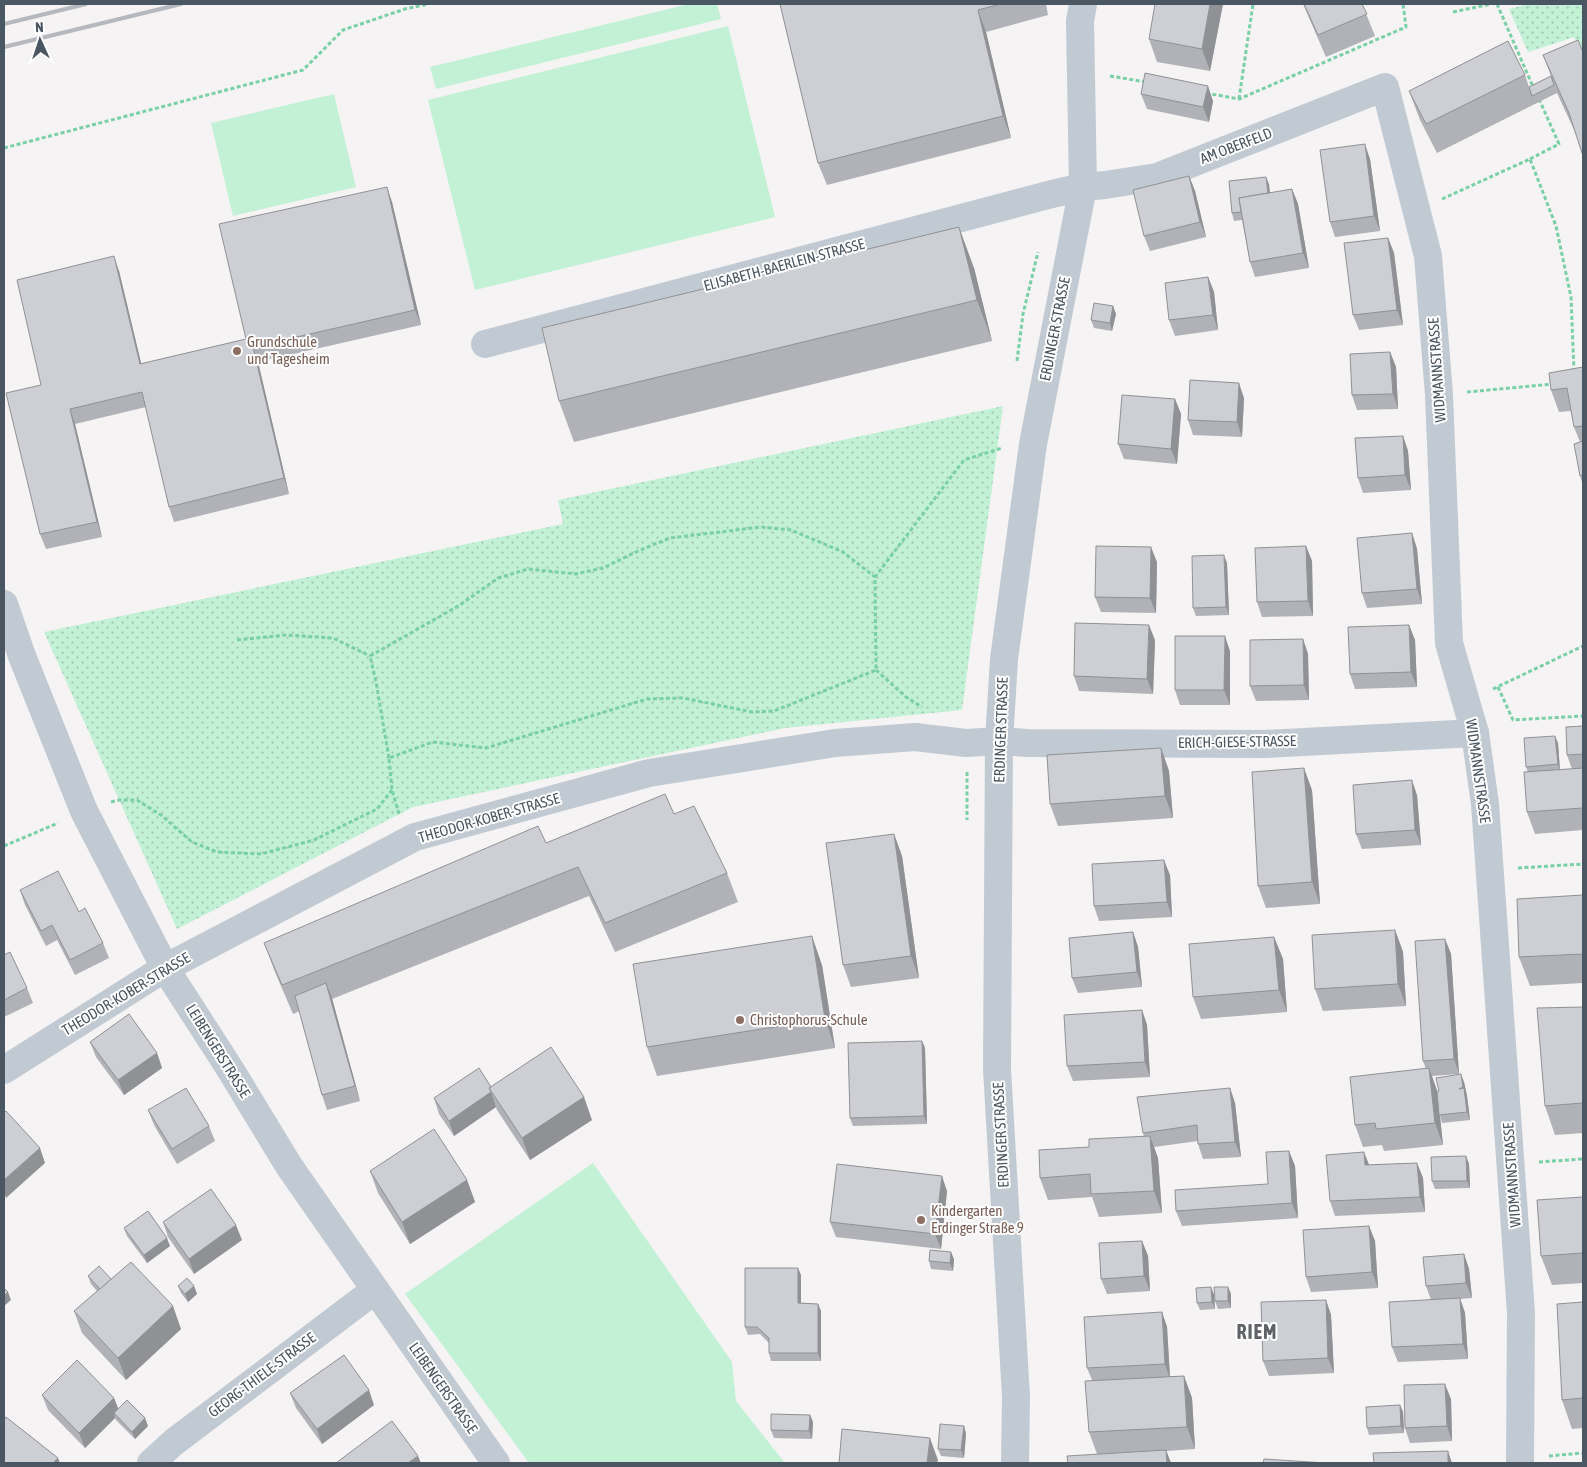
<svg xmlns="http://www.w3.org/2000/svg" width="1587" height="1467" font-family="'Asap Condensed',sans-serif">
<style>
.green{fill:#c3f1d5}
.park{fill:url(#park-dots)}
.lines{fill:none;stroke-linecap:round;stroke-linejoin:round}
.path{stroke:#7ad0a6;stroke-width:3;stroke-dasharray:4 2.5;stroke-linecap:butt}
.minor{stroke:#c1cad2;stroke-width:28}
.rail{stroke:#b5b8bd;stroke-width:4}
.wall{fill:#b0b2b7}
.shaded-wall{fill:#909195}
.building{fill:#cdcfd5;stroke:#909195}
.education-dot{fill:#8d6e63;stroke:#fff;stroke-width:2}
.labels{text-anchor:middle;stroke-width:4;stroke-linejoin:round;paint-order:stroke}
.street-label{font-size:15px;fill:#4a5661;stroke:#fff}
.education-label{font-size:15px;fill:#785e54;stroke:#fff;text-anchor:start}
.district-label{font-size:20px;font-weight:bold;letter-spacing:1px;fill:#5f6368;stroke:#fff}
</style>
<defs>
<pattern id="park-dots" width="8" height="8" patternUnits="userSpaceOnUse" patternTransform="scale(1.25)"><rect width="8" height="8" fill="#c3f1d5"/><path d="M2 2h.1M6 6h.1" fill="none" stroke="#a0c6b0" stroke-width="1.8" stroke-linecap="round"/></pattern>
</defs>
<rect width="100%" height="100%" fill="#f5f3f3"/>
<g class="green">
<path d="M689 4H717L721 19 436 89 430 67Z"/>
<path d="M728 26 775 217 475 290 428 100Z"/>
<path d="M334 94 356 187 233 216 211 123Z"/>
<path d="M593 1163 732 1362 736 1401 785 1463H529L405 1294Z"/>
</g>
<g class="park">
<path d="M1529 4H1583V53L1574 37 1528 52 1509 9Z"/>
<path d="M1003 406 962 710 785 728 413 807 177 929 44 632 563 524 558 500Z"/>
</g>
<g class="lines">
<g class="path">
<path d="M1497 4 1534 89"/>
<path d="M1453 12 1491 4"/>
<path d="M1110 76 1146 82"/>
<path d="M1206 93 1239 99 1406 27 1403 4"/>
<path d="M1239 99 1253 4"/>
<path d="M4 148 303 70 343 30 405 9 428 4"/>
<path d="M1530 159 1559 144 1539 99"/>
<path d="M1442 199 1530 159 1556 226 1571 297 1574 372"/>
<path d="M1017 361 1023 314 1038 252"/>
<path d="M1467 392 1553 384"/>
<path d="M237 640 286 635 333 638 370 656"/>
<path d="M876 670 906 697 922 707"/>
<path d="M1498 687 1513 720 1583 716"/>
<path d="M1493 689 1583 646"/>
<path d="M389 758 376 682 370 656 460 605 498 578 528 569 576 574 603 568 638 551 670 538 761 527 791 530 843 552 875 577"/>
<path d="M967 772V820"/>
<path d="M111 802 119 800H137L161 815 192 842 217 852 261 854 314 840 377 809 392 790"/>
<path d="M399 814 392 790 389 758 433 742 486 748 647 699 683 698 752 712 774 711 876 670 875 577 964 460 1002 448"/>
<path d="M4 846 58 823"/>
<path d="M1518 868 1583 864"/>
<path d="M1539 1162 1583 1159"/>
<path d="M1549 1456 1583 1453"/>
</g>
<g class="minor">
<path d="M485 344 1052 194 1083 187 1105 185 1157 177 1385 87 1428 256 1439 395 1449 643 1475 733 1485 804 1521 1313 1520 1463"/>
<path d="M4 604 22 656 84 811 165 968 230 1069 289 1166 496 1463"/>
<path d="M4 1070 165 968 415 837 649 773 835 743 915 737 966 743 999 741 1028 743 1265 744 1475 733"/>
<path d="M151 1463 174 1442 375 1290"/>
<path d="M1015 1463 1016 1397 997 1069 999 741 1004 659 1033 444 1083 187 1080 21 1083 4"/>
</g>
<g class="rail">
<path d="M4 24 86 4"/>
<path d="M4 47 181 4"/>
</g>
</g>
<g class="wall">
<path d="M780 4H1046L1048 15 986 32 1011 138 827 185 818 163Z"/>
<path d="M1223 4 1210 71 1157 62 1149 39Z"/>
<path d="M1303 4H1362L1375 36 1326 57Z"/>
<path d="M1578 40 1576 134 1556 91 1557 93 1437 153 1420 120 1409 91 1525 75 1529 87 1551 76 1543 55Z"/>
<path d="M1141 94 1213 101 1209 122 1147 109Z"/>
<path d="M1370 159 1380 231 1335 237 1330 222Z"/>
<path d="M1189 176 1195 191 1206 237 1150 251 1144 236Z"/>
<path d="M1269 184 1270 193 1292 189 1298 204 1309 268 1255 277 1250 262 1242 220 1234 221 1232 213Z"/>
<path d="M392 202 421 325 258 362 289 494 174 522 169 507 146 407 75 424 102 537 46 549 40 534 41 385 119 271 141 364 246 339Z"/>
<path d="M1388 238 1394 253 1403 325 1359 330 1353 315Z"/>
<path d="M974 268 992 341 574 442 559 401Z"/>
<path d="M1208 277 1214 292 1218 330 1175 336 1169 320Z"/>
<path d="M1113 306 1116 314 1112 331 1094 328 1091 320Z"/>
<path d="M1390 352 1396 367 1398 409 1357 410 1352 395Z"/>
<path d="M1583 367V485L1580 476V442L1574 427 1571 411 1559 412 1551 390Z"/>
<path d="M1244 398 1242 437 1193 435 1188 420Z"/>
<path d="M1175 399 1181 414 1177 464 1124 459 1118 444Z"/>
<path d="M1403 436 1408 451 1411 490 1363 493 1358 478Z"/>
<path d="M1412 533 1417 549 1422 604 1367 608 1362 593Z"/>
<path d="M1306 546 1312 561 1313 616 1262 617 1257 602Z"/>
<path d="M1157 562 1156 613 1101 612 1095 597Z"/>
<path d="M1227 563 1229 615 1196 616 1193 608Z"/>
<path d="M1409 625 1415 640 1417 687 1355 689 1350 674Z"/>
<path d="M1303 639 1308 654 1309 700 1256 701 1250 686Z"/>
<path d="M1155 640 1153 694 1079 691 1074 676Z"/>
<path d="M1230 651V705H1180L1175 690Z"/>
<path d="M1583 726V830L1535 834 1527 812 1528 772 1526 767 1558 743 1560 770 1572 769 1567 755Z"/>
<path d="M1161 748 1169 771 1173 818 1058 826 1050 804Z"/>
<path d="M1312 790 1320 904 1266 908 1258 886Z"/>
<path d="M1417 795 1421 845 1362 849 1356 834Z"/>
<path d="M674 814 727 873 738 902 615 952 589 896 332 999 360 1101 327 1110 322 1095 300 1011 293 1014 275 972 264 943 546 843Z"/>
<path d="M894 834 902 856 919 978 851 987 843 965Z"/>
<path d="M1170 875 1172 917 1099 921 1094 906Z"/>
<path d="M20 890 79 912 103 943 109 958 75 975 57 940 46 946 25 905Z"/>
<path d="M1583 895V983L1530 986 1519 957Z"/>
<path d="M1395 930 1403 952 1406 1006 1323 1011 1315 989Z"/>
<path d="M1133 932 1138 947 1142 987 1078 993 1072 978Z"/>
<path d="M1274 937 1283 959 1287 1012 1201 1019 1193 997Z"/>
<path d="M1445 939 1451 954 1459 1074 1432 1076 1437 1092 1464 1082 1467 1096 1470 1120 1442 1123 1440 1115 1443 1145 1384 1151 1382 1145 1363 1147 1355 1125 1426 1069 1423 1061Z"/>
<path d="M4 955 27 988 33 1003 4 1017Z"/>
<path d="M822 965 835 1048 657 1076 647 1047Z"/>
<path d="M1583 1007V1133L1555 1135 1545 1106Z"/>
<path d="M1142 1010 1147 1025 1150 1077 1073 1081 1067 1066Z"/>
<path d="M922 1041 925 1048 927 1124 853 1126 850 1118Z"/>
<path d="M90 1042 157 1053 162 1068 124 1095 96 1057Z"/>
<path d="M491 1087 592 1120 530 1160 497 1110 496 1107 454 1136 439 1114 434 1098Z"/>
<path d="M1230 1088 1235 1103 1241 1157 1203 1159 1198 1144V1141L1154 1147 1158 1158 1162 1213 1099 1217 1092 1197 1048 1200 1040 1178 1089 1147 1144 1136 1143 1133Z"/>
<path d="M148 1110 209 1126 215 1141 177 1164 154 1125Z"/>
<path d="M1289 1151 1295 1166 1298 1218 1182 1226 1176 1211 1268 1184Z"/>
<path d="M1466 1156 1469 1164 1470 1188 1435 1189 1432 1181Z"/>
<path d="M1417 1163 1423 1178 1425 1212 1335 1216 1330 1201 1369 1165Z"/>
<path d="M370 1171 467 1180 475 1202 410 1244 378 1193Z"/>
<path d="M947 1191 941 1249 836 1237 830 1222Z"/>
<path d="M1583 1197V1283L1552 1285 1541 1256Z"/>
<path d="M163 1222 242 1240 194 1274 168 1237Z"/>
<path d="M1369 1226 1375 1241 1378 1288 1311 1292 1306 1277Z"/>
<path d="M124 1228 170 1246 147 1263 127 1236Z"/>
<path d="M1142 1241 1148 1256 1150 1291 1107 1294 1101 1279Z"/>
<path d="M1464 1254 1469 1269 1472 1298 1460 1299 1465 1313 1468 1359 1398 1362 1392 1347 1431 1300 1426 1286Z"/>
<path d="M954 1259 953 1271 931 1269 929 1261Z"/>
<path d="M801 1275V1303L818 1304 821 1311V1361H771L769 1353V1343L760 1334 748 1335 745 1327Z"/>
<path d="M88 1276 111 1279 181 1329 126 1380 82 1333 74 1311 97 1291 91 1284Z"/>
<path d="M178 1286H194L197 1294 188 1302 181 1293Z"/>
<path d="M1211 1287 1214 1295 1215 1309 1200 1310 1197 1303Z"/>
<path d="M1228 1287 1231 1294V1308L1218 1309 1215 1301Z"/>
<path d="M1326 1300 1331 1315 1334 1373 1269 1376 1263 1361Z"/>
<path d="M1583 1302V1428L1572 1429 1562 1400Z"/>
<path d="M1162 1312 1167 1327 1170 1376H1184L1192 1398 1195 1449 1166 1451 1171 1463 1097 1454 1089 1432 1092 1380 1087 1368Z"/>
<path d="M290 1393 374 1405 322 1444 296 1408Z"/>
<path d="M42 1395 114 1398 118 1409 148 1426 135 1439 116 1420 115 1418 85 1448 48 1410Z"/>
<path d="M1451 1399 1452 1441 1410 1443 1405 1428Z"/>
<path d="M1400 1405 1403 1412 1404 1433 1369 1435 1367 1428Z"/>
<path d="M810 1415 813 1422 812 1439 774 1438 771 1430Z"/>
<path d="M964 1426 966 1434 964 1458 941 1456 938 1449Z"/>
</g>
<g class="shaded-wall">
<path d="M1210 4H1223L1210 71 1202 49Z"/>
<path d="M978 10 986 32 1011 138 1003 116Z"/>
<path d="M1208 86 1213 101 1209 122 1203 107Z"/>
<path d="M1365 144 1370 159 1380 231 1374 216Z"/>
<path d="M1189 176 1195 191 1206 237 1200 222Z"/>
<path d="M1266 177 1269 184 1271 209 1268 201Z"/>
<path d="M387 187 392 202 421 325 415 310Z"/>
<path d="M1292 189 1298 204 1309 268 1303 253Z"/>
<path d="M959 227 974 268 992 341 977 300Z"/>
<path d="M1388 238 1394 253 1403 325 1397 310Z"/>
<path d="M114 256 119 271 145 379 140 364Z"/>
<path d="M1208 277 1214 292 1218 330 1213 315Z"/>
<path d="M1113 306 1116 314 1112 331 1110 323Z"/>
<path d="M253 347 258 362 289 494 284 478Z"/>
<path d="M1390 352 1396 367 1398 409 1393 394Z"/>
<path d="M1239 383 1244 398 1242 437 1237 422Z"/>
<path d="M1175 399 1181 414 1177 464 1171 449Z"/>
<path d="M70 409 75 424 102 537 97 522Z"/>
<path d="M1403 436 1408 451 1411 490 1405 475Z"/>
<path d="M1412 533 1417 549 1422 604 1417 589Z"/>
<path d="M1306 546 1312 561 1313 616 1308 601Z"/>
<path d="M1151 547 1157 562 1156 613 1150 598Z"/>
<path d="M1224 555 1227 563 1229 615 1226 607Z"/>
<path d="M1149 625 1155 640 1153 694 1147 679Z"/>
<path d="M1409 625 1415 640 1417 687 1411 672Z"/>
<path d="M1225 636 1230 651V705L1224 690Z"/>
<path d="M1303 639 1308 654 1309 700 1304 685Z"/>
<path d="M1555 736 1558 743 1560 772 1558 764Z"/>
<path d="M1161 748 1169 771 1173 818 1165 796Z"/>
<path d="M1304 768 1312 790 1320 904 1312 882Z"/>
<path d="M1412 780 1417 795 1421 845 1415 830Z"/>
<path d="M894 834 902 856 919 978 911 956Z"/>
<path d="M1164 860 1170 875 1172 917 1167 902Z"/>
<path d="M1395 930 1403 952 1406 1006 1398 984Z"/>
<path d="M1133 932 1138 947 1142 987 1137 972Z"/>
<path d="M812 936 822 965 835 1048 825 1019Z"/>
<path d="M1274 937 1283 959 1287 1012 1279 990Z"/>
<path d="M1445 939 1451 954 1459 1074 1454 1059Z"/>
<path d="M326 983 332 998 360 1101 355 1086Z"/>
<path d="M1142 1010 1147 1025 1150 1077 1145 1062Z"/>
<path d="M922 1041 925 1048 927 1124 924 1116Z"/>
<path d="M157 1053 162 1068 124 1095 118 1080Z"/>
<path d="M1429 1068 1437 1090 1443 1145 1435 1123Z"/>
<path d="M1461 1074 1464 1082 1467 1096 1470 1120 1467 1112Z"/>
<path d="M1230 1088 1235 1103 1241 1157 1235 1142Z"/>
<path d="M491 1092 496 1107 454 1136 449 1121Z"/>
<path d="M584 1097 592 1120 530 1160 522 1138Z"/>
<path d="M1150 1136 1158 1158 1162 1213 1154 1191Z"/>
<path d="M40 1148 45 1163 6 1198 4 1192V1180Z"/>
<path d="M1289 1151 1295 1166 1298 1218 1292 1203Z"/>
<path d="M1364 1152 1370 1167 1365 1165Z"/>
<path d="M1466 1156 1469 1164 1470 1188 1467 1181Z"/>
<path d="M1417 1163 1423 1178 1425 1212 1420 1197Z"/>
<path d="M942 1176 947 1191 941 1249 935 1234Z"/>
<path d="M467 1180 475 1202 410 1244 402 1222Z"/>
<path d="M236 1225 242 1240 194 1274 189 1259Z"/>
<path d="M1369 1226 1375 1241 1378 1288 1372 1272Z"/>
<path d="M167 1238 170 1246 147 1263 144 1255Z"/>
<path d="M1142 1241 1148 1256 1150 1291 1144 1276Z"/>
<path d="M951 1252 954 1259 953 1271 950 1263Z"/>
<path d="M1464 1254 1469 1269 1472 1298 1466 1283Z"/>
<path d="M798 1268 801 1275V1311L798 1303Z"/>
<path d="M194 1286 197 1294 188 1302 185 1294Z"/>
<path d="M1211 1287 1214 1295 1215 1309 1212 1302Z"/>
<path d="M1228 1287 1231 1294V1308L1228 1301Z"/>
<path d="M8 1292 11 1300 4 1306V1296Z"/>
<path d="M1460 1298 1465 1313 1468 1359 1463 1344Z"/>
<path d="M1326 1300 1331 1315 1334 1373 1328 1358Z"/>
<path d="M818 1304 821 1311V1361L818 1353Z"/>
<path d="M173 1306 181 1329 126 1380 118 1358Z"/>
<path d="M1162 1312 1167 1327 1170 1379 1165 1364Z"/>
<path d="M1184 1376 1192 1398 1195 1449 1187 1427Z"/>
<path d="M1445 1384 1451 1399 1452 1441 1447 1426Z"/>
<path d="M369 1390 374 1405 322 1444 317 1429Z"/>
<path d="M114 1398 120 1413H114L115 1418 85 1448 79 1433Z"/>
<path d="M1400 1405 1403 1412 1404 1433 1401 1426Z"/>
<path d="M810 1415 813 1422 812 1439 809 1431Z"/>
<path d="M145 1418 148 1426 135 1439 132 1432Z"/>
<path d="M964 1426 966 1434 964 1458 961 1450Z"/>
<path d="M930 1438 938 1460 937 1463H927Z"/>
<path d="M1166 1450 1171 1463H1167Z"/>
<path d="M1448 1451 1452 1463H1448Z"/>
<path d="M418 1456 421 1463H408Z"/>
<path d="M58 1458 60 1463H53Z"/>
</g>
<g class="building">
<path d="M780 4H1001L978 10 1003 116 818 163Z"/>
<path d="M1155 4H1210L1202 49 1149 39Z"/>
<path d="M1304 4H1362L1367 14 1318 35Z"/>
<path d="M1578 40 1583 52V156L1569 113 1543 55Z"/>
<path d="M1508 41 1525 75 1426 124 1409 91Z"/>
<path d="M1145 73 1208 86 1203 107 1141 94Z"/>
<path d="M1551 76 1554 85 1532 96 1529 87Z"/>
<path d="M1365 144 1374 216 1330 222 1320 150Z"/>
<path d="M1189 176 1200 222 1144 236 1133 190Z"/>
<path d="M1266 177 1268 193 1239 198 1241 212 1232 213 1229 181Z"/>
<path d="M387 187 415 310 253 347 284 478 169 507 142 392 70 409 97 522 40 534 6 393 41 385 17 280 114 256 140 364 246 339 219 224Z"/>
<path d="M1292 189 1303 253 1250 262 1239 198Z"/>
<path d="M959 227 977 300 559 401 542 328Z"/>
<path d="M1388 238 1397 310 1353 315 1344 243Z"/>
<path d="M1208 277 1213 315 1169 320 1165 283Z"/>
<path d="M1094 303 1113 306 1110 323 1091 320Z"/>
<path d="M1390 352 1393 394 1352 395 1350 354Z"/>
<path d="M1583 367V430L1582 426 1574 427 1567 388 1551 390 1549 373Z"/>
<path d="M1190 380 1239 383 1237 422 1188 420Z"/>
<path d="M1122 395 1175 399 1171 449 1118 444Z"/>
<path d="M1403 436 1405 475 1358 478 1355 438Z"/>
<path d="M1583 441V475L1580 476 1574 444Z"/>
<path d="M1412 533 1417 589 1362 593 1357 538Z"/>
<path d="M1096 546 1151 547 1150 598 1095 597Z"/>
<path d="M1306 546 1308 601 1257 602 1255 548Z"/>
<path d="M1224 555 1226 607 1193 608 1192 556Z"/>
<path d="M1075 623 1149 625 1147 679 1074 676Z"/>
<path d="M1409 625 1411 672 1350 674 1348 627Z"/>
<path d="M1175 636H1225L1224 690H1175Z"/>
<path d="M1303 639 1304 685 1250 686V640Z"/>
<path d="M1583 726V754L1567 755 1566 727Z"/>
<path d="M1555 736 1558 764 1526 767 1524 738Z"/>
<path d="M1161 748 1165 796 1050 804 1047 755Z"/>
<path d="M1304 768 1312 882 1258 886 1252 772Z"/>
<path d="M1583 768V808L1527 812 1524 772Z"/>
<path d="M1412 780 1415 830 1356 834 1353 785Z"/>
<path d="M665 794 674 814 694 806 727 873 605 923 578 867 282 985 264 943 538 826 546 843Z"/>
<path d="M894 834 911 956 843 965 826 843Z"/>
<path d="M1164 860 1167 902 1094 906 1092 864Z"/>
<path d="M58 871 79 912 85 908 103 943 70 960 52 925 41 931 20 890Z"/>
<path d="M1583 895V954L1519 957 1517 899Z"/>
<path d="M1395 930 1398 984 1315 989 1312 935Z"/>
<path d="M1133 932 1137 972 1072 978 1069 938Z"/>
<path d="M812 936 825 1019 647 1047 633 964Z"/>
<path d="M1274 937 1279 990 1193 997 1189 944Z"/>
<path d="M1445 939 1454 1059 1423 1061 1415 941Z"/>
<path d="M10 952 27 988 4 1000V955Z"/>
<path d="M326 983 355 1086 322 1095 295 996Z"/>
<path d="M1583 1007V1103L1545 1106 1537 1008Z"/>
<path d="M1142 1010 1145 1062 1067 1066 1064 1015Z"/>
<path d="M129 1014 157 1053 118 1080 90 1042Z"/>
<path d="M922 1041 924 1116 850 1118 848 1043Z"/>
<path d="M551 1047 584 1097 522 1138 489 1088Z"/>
<path d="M479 1068 491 1087 489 1088 491 1092 449 1121 434 1098Z"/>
<path d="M1429 1068 1435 1123 1376 1129 1375 1123 1355 1125 1350 1077Z"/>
<path d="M1461 1074 1463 1087 1459 1089 1464 1088 1467 1112 1439 1115 1437 1092 1439 1091 1436 1078Z"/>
<path d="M186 1088 209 1126 172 1149 148 1110Z"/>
<path d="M1230 1088 1235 1142 1198 1144 1197 1125 1143 1133 1137 1097Z"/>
<path d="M6 1111 40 1148 4 1180V1113Z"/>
<path d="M434 1129 467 1180 402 1222 370 1171Z"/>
<path d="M1150 1136 1154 1191 1091 1194 1090 1174 1040 1178 1039 1150 1089 1147V1139Z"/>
<path d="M1289 1151 1292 1203 1176 1211 1175 1190 1268 1184 1266 1152Z"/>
<path d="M1364 1152 1365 1165 1417 1163 1420 1197 1330 1201 1326 1155Z"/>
<path d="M1466 1156 1467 1181H1432L1431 1157Z"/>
<path d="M837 1164 942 1176 935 1234 830 1222Z"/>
<path d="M211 1189 236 1225 189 1259 163 1222Z"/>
<path d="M1583 1197V1253L1541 1256 1537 1200Z"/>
<path d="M148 1211 167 1238 144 1255 124 1228Z"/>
<path d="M1369 1226 1372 1272 1306 1277 1303 1230Z"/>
<path d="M1142 1241 1144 1276 1101 1279 1099 1243Z"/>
<path d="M930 1250 951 1252 950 1263 929 1261Z"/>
<path d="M1464 1254 1466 1283 1426 1286 1423 1257Z"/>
<path d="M131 1262 173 1306 118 1358 74 1311Z"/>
<path d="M99 1266 111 1279 100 1289 88 1276Z"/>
<path d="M745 1268H798V1303L818 1304V1353H769V1338L757 1327H745Z"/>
<path d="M187 1278 194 1286 185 1294 178 1286Z"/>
<path d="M1211 1287 1212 1302 1197 1303 1196 1288Z"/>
<path d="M1214 1287H1228V1301H1215Z"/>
<path d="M4 1288 8 1292 4 1296Z"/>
<path d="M1460 1298 1463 1344 1392 1347 1389 1302Z"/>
<path d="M1326 1300 1328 1358 1263 1361 1261 1302Z"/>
<path d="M1583 1302V1398L1562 1400 1557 1304Z"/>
<path d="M1162 1312 1165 1364 1087 1368 1084 1317Z"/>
<path d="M344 1355 369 1390 317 1429 290 1393Z"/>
<path d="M77 1360 114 1398 79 1433 42 1395Z"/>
<path d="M1184 1376 1187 1427 1089 1432 1085 1381Z"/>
<path d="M1445 1384 1447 1426 1405 1428 1404 1385Z"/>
<path d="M127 1400 145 1418 132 1432 114 1413Z"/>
<path d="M1400 1405 1401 1426 1367 1428 1366 1407Z"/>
<path d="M771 1414 810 1415 809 1431 771 1430Z"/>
<path d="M6 1417 58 1458 53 1463H4V1420Z"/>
<path d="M392 1421 418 1456 408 1463H336Z"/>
<path d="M940 1424 964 1426 961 1450 938 1449Z"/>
<path d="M842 1429 930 1438 927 1463H839Z"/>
<path d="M1166 1450 1167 1463H1068L1067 1456Z"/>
<path d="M1448 1451V1463H1374L1373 1453Z"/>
<path d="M1264 1459 1326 1463H1263Z"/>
</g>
<g class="education-dot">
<circle cx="237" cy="351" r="5"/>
<circle cx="740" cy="1020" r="5"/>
<circle cx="921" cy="1220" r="5"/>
</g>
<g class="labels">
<g class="street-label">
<text transform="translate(1236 146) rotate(-21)" y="5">AM OBERFELD</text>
<text transform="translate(784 265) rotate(-15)" y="5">ELISABETH-BAERLEIN-STRASSE</text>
<text transform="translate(1055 329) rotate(-79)" y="5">ERDINGER STRASSE</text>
<text transform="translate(1437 370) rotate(-94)" y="5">WIDMANNSTRASSE</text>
<text transform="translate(1001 730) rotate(-88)" y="5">ERDINGER STRASSE</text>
<text transform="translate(1237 742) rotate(-1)" y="5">ERICH-GIESE-STRASSE</text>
<text transform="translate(1478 771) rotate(82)" y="5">WIDMANNSTRASSE</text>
<text transform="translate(489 818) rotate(-16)" y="5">THEODOR-KOBER-STRASSE</text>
<text transform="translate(126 994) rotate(-31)" y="5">THEODOR-KOBER-STRASSE</text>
<text transform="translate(218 1051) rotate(58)" y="5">LEIBENGERSTRASSE</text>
<text transform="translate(1001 1135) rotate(-93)" y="5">ERDINGER STRASSE</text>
<text transform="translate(1512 1175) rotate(-94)" y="5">WIDMANNSTRASSE</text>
<text transform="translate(262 1375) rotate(-37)" y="5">GEORG-THIELE-STRASSE</text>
<text transform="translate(443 1388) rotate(55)" y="5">LEIBENGERSTRASSE</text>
</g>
<g class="education-label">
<text x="247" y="347">Grundschule<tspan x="247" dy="17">und Tagesheim</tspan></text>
<text x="750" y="1025">Christophorus-Schule</text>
<text x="931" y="1216">Kindergarten<tspan x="931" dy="17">Erdinger Straße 9</tspan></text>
</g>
<g class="district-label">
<text x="1257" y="1339">RIEM</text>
</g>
</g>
<rect width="1587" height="1467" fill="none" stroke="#4a5661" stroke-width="10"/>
<g transform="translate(40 40) rotate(357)" stroke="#ffffff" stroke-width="4" paint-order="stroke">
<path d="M0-4L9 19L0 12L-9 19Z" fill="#4a5661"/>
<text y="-8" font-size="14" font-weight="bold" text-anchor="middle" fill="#4a5661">N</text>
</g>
</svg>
